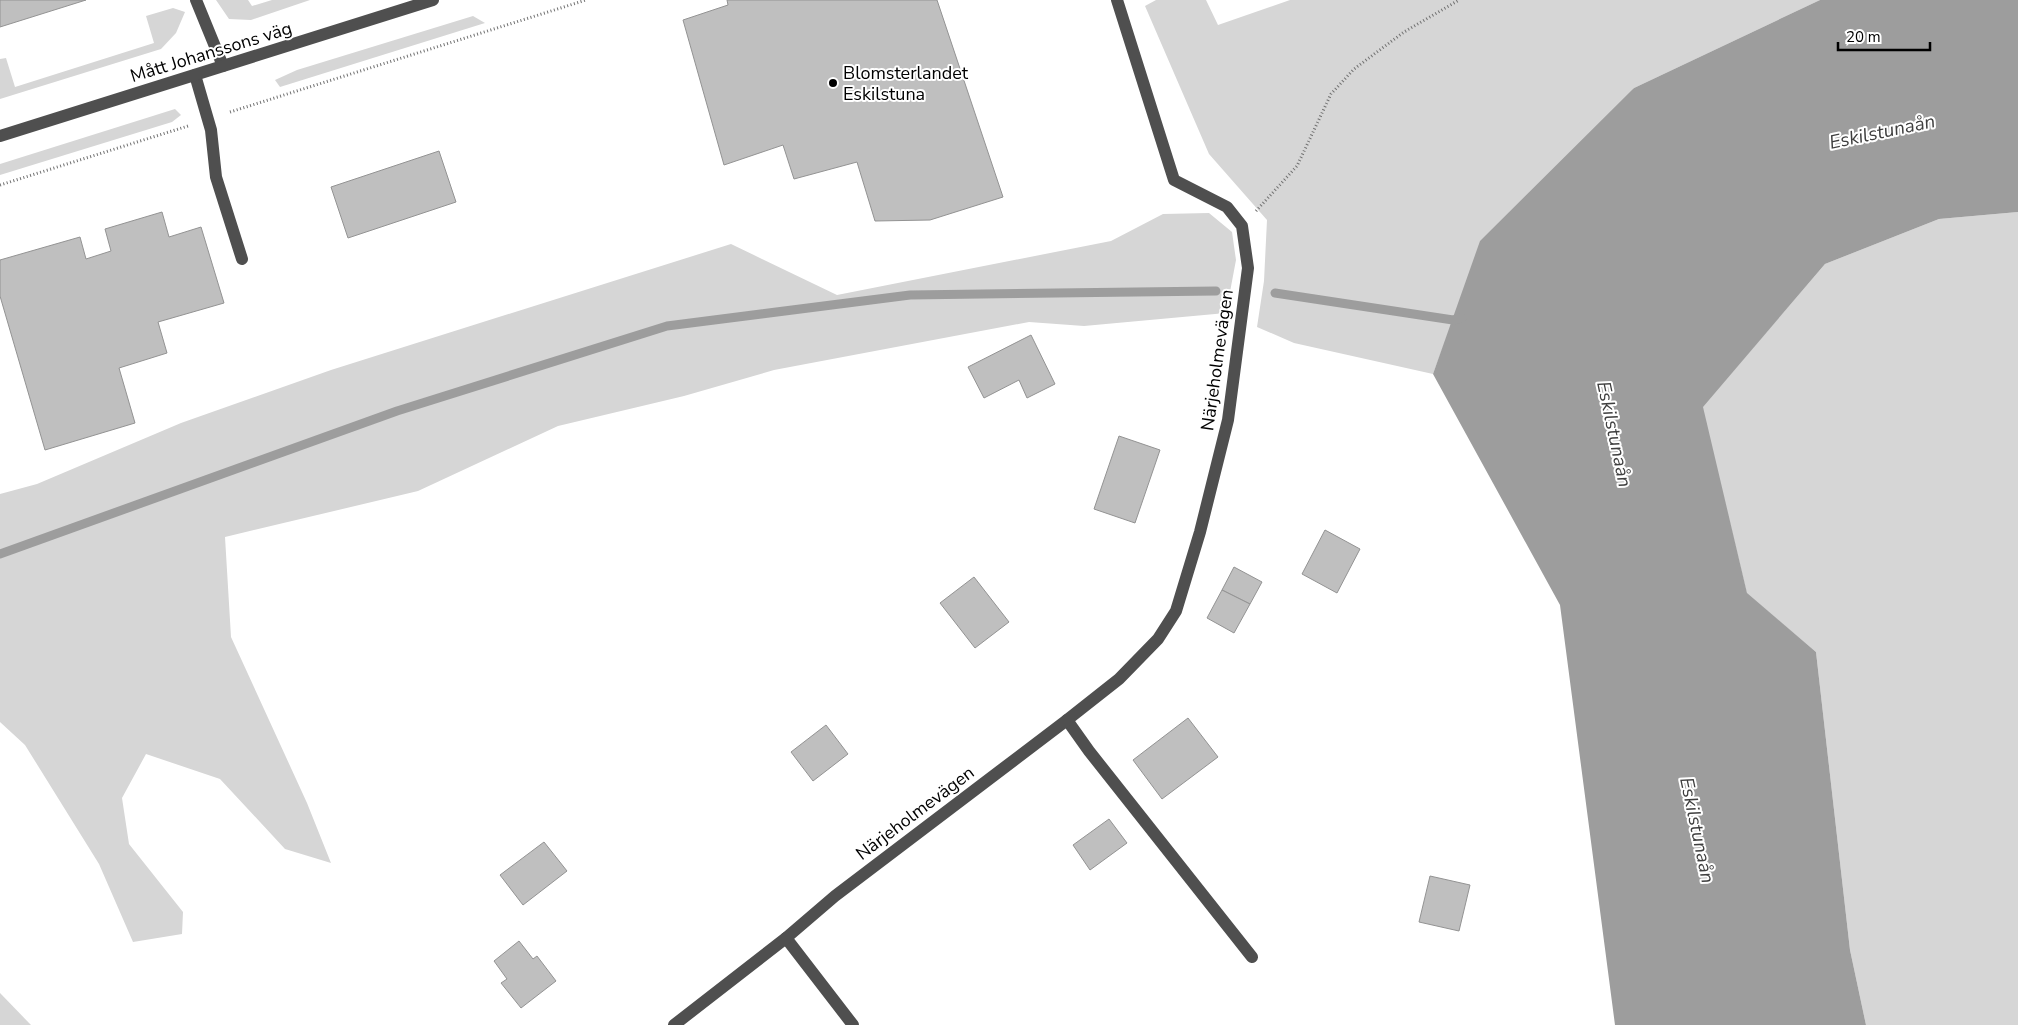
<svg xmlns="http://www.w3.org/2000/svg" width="2018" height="1025" font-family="'Nunito Sans',sans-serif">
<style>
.green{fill:#d6d6d6}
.water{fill:#9d9d9d}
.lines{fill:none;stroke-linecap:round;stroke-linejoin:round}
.stream{stroke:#9d9d9d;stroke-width:9}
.building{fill:#bfbfbf;stroke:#939393}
.path{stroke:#717171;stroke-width:3;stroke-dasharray:1 2.5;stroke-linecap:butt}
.minor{stroke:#4f4f4f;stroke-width:12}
.poi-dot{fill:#000;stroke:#fff;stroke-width:2}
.labels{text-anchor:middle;stroke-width:4;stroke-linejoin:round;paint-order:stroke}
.street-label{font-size:18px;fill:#000;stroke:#fff}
.poi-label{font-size:18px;fill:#000;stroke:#fff;text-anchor:start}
.water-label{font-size:19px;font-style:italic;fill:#3e3e3e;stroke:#fff}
</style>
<rect width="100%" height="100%" fill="#fff"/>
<g class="green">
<path d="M216 0H248L252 6 272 0H310L251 20 229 19Z"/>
<path d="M1156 0H1206L1218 25 1290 0H1820L1634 88 1453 320 1433 374 1294 343 1257 327 1264 281 1267 220 1209 154 1145 6Z"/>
<path d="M173 8 185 12 176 33 161 49 0 99V59L6 58 15 87 154 43 146 16Z"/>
<path d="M473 16 485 23 280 87 275 80 297 70Z"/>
<path d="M175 109 181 115 172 122 0 175V164Z"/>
<path d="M2018 212V1025H1866L1850 950 1816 652 1747 594 1702 407 1825 264 1939 219Z"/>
<path d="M1209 213 1232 232 1236 260 1226 313 1084 326 1029 322 774 370 684 396 558 426 418 491 225 537 231 637 307 803 331 863 285 849 220 779 146 754 122 798 129 844 183 912 182 934 133 942 99 864 25 745 0 722V494L37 484 181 423 331 370 731 244 837 295 1111 241 1163 214Z"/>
<path d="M0 993 31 1025H0Z"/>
</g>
<path class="water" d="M1820 0H2018V212L1939 219 1825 264 1703 407 1747 593 1816 652 1850 950 1866 1025H1615L1560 605 1433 374 1480 241 1634 88Z"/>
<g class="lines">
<g class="stream">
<path d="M1275 293 1453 320 1462 318"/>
<path d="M0 554 397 411 667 326 910 295 1216 291"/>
</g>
</g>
<g class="building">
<path d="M0 0H86L0 27Z"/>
<path d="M727 0H937L1003 197 930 220 875 221 857 162 794 179 783 145 724 165 683 20 728 5Z"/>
<path d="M439 151 456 202 348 238 331 187Z"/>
<path d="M162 212 169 237 201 227 224 303 158 322 167 353 119 368 135 423 45 450 0 296V260L80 237 86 259 111 251 105 229Z"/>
<path d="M1031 335 1055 384 1027 398 1019 380 984 398 968 367Z"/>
<path d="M1119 436 1160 450 1135 523 1094 509Z"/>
<path d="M1325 530 1360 549 1337 593 1302 574Z"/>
<path d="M1234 567 1262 582 1250 604 1222 590Z"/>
<path d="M974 577 1009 622 975 648 940 603Z"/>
<path d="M1222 590 1250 604 1234 633 1207 618Z"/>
<path d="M1188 718 1218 757 1162 799 1133 760Z"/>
<path d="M826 725 848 754 813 781 791 752Z"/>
<path d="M1109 819 1127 843 1090 870 1073 845Z"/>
<path d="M544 842 567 871 523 905 500 875Z"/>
<path d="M1430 876 1470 885 1459 931 1419 922Z"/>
<path d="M519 941 533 959 537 956 556 981 521 1008 501 983 507 979 494 961Z"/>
</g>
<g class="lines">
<g class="path">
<path d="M230 112 586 0"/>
<path d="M0 185 188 126"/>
<path d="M1256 211 1297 166 1331 94 1354 69 1404 32 1459 0"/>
</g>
<g class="minor">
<path d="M196 0 223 66"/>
<path d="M195 75 211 130 216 177 242 259"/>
<path d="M0 136 433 0"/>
<path d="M1067 720 1089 751 1252 957"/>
<path d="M786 938 853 1025"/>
<path d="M674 1025 786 938 835 896 1067 720 1119 679 1158 639 1176 611 1200 532 1228 420 1248 268 1242 226 1227 207 1174 180 1117 0"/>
</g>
</g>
<circle class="poi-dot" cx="833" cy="83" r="5"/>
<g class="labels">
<g class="street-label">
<text transform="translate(211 52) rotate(-17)" y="6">Mått Johanssons väg</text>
<text transform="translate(1217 360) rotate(-82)" y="6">Närjeholmevägen</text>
<text transform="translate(915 813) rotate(-37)" y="6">Närjeholmevägen</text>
</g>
<g class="poi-label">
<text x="843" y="79">Blomsterlandet<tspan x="843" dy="21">Eskilstuna</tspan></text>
</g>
<g class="water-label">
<text transform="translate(1882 131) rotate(-12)" y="7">Eskilstunaån</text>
<text transform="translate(1615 434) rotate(78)" y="7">Eskilstunaån</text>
<text transform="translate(1698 830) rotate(78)" y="7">Eskilstunaån</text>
</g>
</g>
<path d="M1838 42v8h92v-8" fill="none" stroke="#000000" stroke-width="2.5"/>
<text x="1846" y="42" font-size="15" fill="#000000" stroke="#ffffff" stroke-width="4" paint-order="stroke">20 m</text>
</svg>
